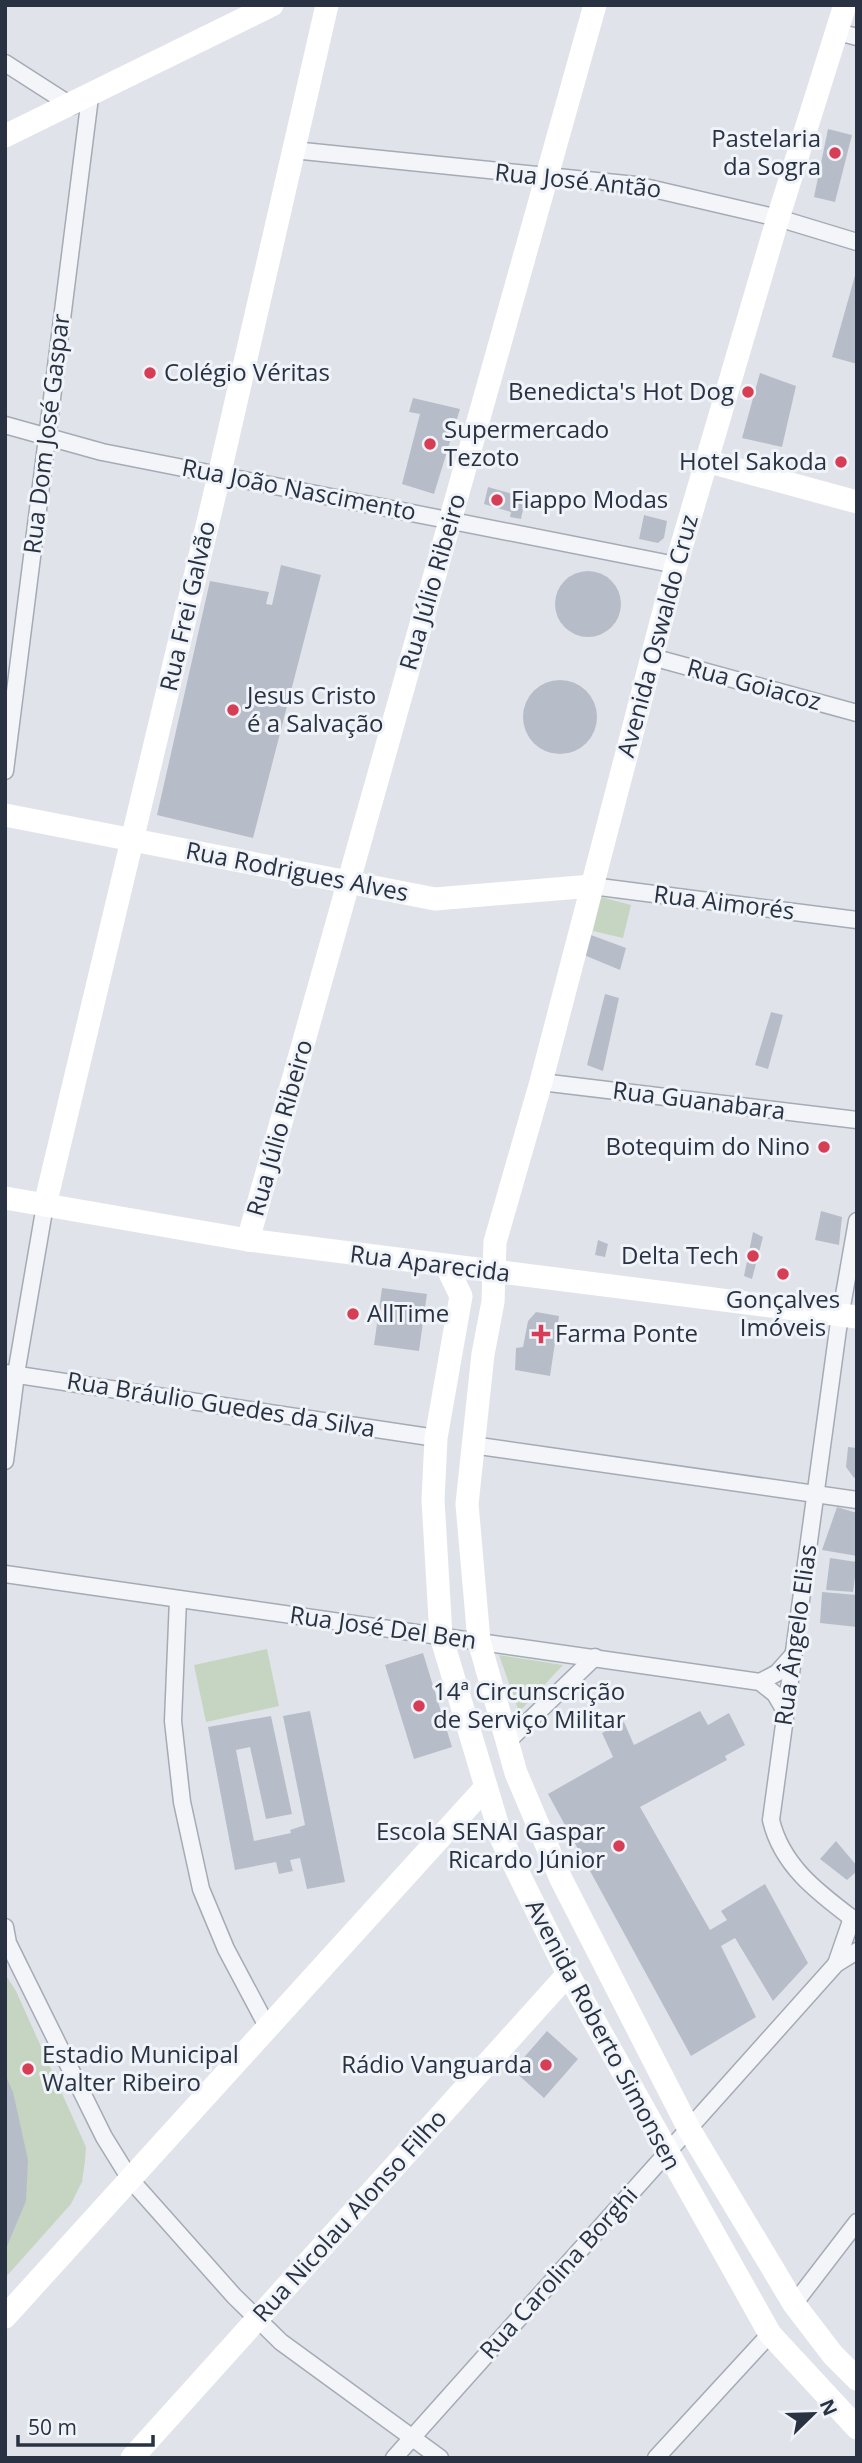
<svg xmlns="http://www.w3.org/2000/svg" width="862" height="2463" font-family="'Open Sans',sans-serif">
<style>
.green{fill:#c6d5c1}
.building{fill:#b7bdc8}
.lines{fill:none;stroke-linecap:round;stroke-linejoin:round}
.street-casing{stroke:#a5abb5;stroke-width:19}
.street{stroke:#f3f5f8;stroke-width:16}
.secondary{stroke:#fff;stroke-width:23}
.poi-dot{fill:#d73d55;stroke:#f0f3f7;stroke-width:2.5}
.labels{text-anchor:middle;stroke-width:6;stroke-linejoin:round;paint-order:stroke}
.poi-label{font-size:24px;fill:#283243;stroke:#f0f3f7;text-anchor:start}
.street-label{font-size:24px;fill:#283243;stroke:#f0f3f7}
</style>
<rect width="100%" height="100%" fill="#e0e4ea"/>
<g class="green">
<path d="M601 897 631 905 623 938 593 931Z"/>
<path d="M267 1649 279 1706 206 1722 194 1665Z"/>
<path d="M499 1655 563 1665 519 1712Z"/>
<path d="M5 1974 16 1991 86 2147 85 2161 82 2182 71 2204 5 2278Z"/>
</g>
<g class="building">
<path d="M828 129 852 135 835 202 814 197Z"/>
<path d="M856 272H857V364L832 357Z"/>
<path d="M760 373 796 386 782 447 742 438Z"/>
<path d="M413 398 460 409 434 494 402 484 420 414 409 412Z"/>
<path d="M488 487 523 497 521 504 524 505 521 519 510 517 511 512 484 504Z"/>
<path d="M644 515 667 521 664 538 658 543 639 539Z"/>
<path d="M281 565 321 575 253 838 157 815 210 581 269 592 266 604 272 605Z"/>
<circle cx="588" cy="604" r="33"/>
<circle cx="560" cy="717" r="37"/>
<path d="M591 935 626 948 620 970 584 955Z"/>
<path d="M605 994 619 998 603 1071 587 1065Z"/>
<path d="M771 1012 783 1015 768 1069 755 1065Z"/>
<path d="M821 1211 842 1217 839 1245 815 1240Z"/>
<path d="M753 1232 763 1237 752 1279 744 1276Z"/>
<path d="M598 1240 608 1244 605 1257 595 1255Z"/>
<path d="M382 1288 427 1294 419 1351 374 1345Z"/>
<path d="M536 1312 559 1316 550 1376 515 1370 516 1348 523 1347 528 1321Z"/>
<path d="M848 1447 857 1448V1476L854 1478 846 1467Z"/>
<path d="M837 1507 857 1513V1556L822 1550Z"/>
<path d="M830 1558 857 1562 853 1592 826 1590Z"/>
<path d="M822 1592 857 1595V1627L820 1623Z"/>
<path d="M423 1653 452 1747 414 1759 385 1665Z"/>
<path d="M310 1711 345 1882 307 1889 300 1858 290 1860 293 1871 279 1874 276 1862 235 1870 208 1727 271 1716 292 1814 266 1819 250 1747 236 1750 254 1841 291 1833 290 1830 305 1825 283 1716Z"/>
<path d="M700 1711 708 1725 729 1713 745 1745 725 1756 727 1760 640 1807 710 1930 727 1920 721 1911 765 1884 808 1963 773 2001 735 1938 721 1946 756 2017 691 2056 548 1794 613 1757 602 1733 624 1722 634 1745Z"/>
<path d="M836 1841 857 1866V1871L847 1880 820 1859Z"/>
<path d="M547 2031 578 2059 544 2098 513 2070Z"/>
<path d="M5 2074 13 2092 28 2160 26 2201 5 2251Z"/>
</g>
<g class="lines">
<defs>
<g id="street">
<path d="M838 32 857 37"/>
<path d="M5 63 72 106"/>
<path d="M293 150 636 185 778 218 857 242"/>
<path d="M5 425 102 452 676 565"/>
<path d="M652 657 857 713"/>
<path d="M5 771 90 97"/>
<path d="M592 886 857 920"/>
<path d="M541 1082 857 1120"/>
<path d="M857 1221 838 1329 771 1820C782 1867 820 1894 857 1922"/>
<path d="M5 1373 436 1438"/>
<path d="M472 1445 857 1500"/>
<path d="M5 1461 16 1374 45 1205"/>
<path d="M5 1574 760 1682 775 1694 785 1711"/>
<path d="M178 1599 173 1721 182 1802 201 1889 226 1949 268 2028"/>
<path d="M760 1682 777 1673 793 1655"/>
<path d="M506 1743 595 1657"/>
<path d="M5 1927 8 1943 104 2137 130 2179 234 2296 281 2342 440 2458"/>
<path d="M836 1964 852 1918"/>
<path d="M794 2304 857 2222"/>
<path d="M394 2458 836 1964 857 1951"/>
<path d="M656 2458 770 2334"/>
</g>
</defs>
<use href="#street" class="street-casing"/>
<use href="#street" class="street"/>
<g class="secondary">
<path d="M845 5 778 218 676 565 541 1082 495 1242 493 1302 483 1354 467 1504 479 1641 516 1773 561 1879 689 2129 794 2304 833 2355 857 2379"/>
<path d="M5 136 272 5"/>
<path d="M706 461 857 502"/>
<path d="M5 815 435 899 592 886"/>
<path d="M5 1198 248 1240 857 1317"/>
<path d="M45 1205 219 476 327 5"/>
<path d="M248 1240 595 5"/>
<path d="M447 1267 461 1296 436 1438 433 1500 441 1636 502 1840 568 1974 770 2334 857 2428"/>
<path d="M5 2317 486 1787"/>
<path d="M132 2458 568 1974"/>
</g>
</g>
<g class="poi-dot">
<circle cx="835" cy="153" r="7"/>
<circle cx="150" cy="373" r="7"/>
<circle cx="748" cy="392" r="7"/>
<circle cx="430" cy="444" r="7"/>
<circle cx="841" cy="462" r="7"/>
<circle cx="497" cy="500" r="7"/>
<circle cx="233" cy="710" r="7"/>
<circle cx="824" cy="1147" r="7"/>
<circle cx="753" cy="1256" r="7"/>
<circle cx="783" cy="1274" r="7"/>
<circle cx="353" cy="1314" r="7"/>
<path d="M537.5 1323.5h7v7h7v7h-7v7h-7v-7h-7v-7h7z"/>
<circle cx="419" cy="1706" r="7"/>
<circle cx="619" cy="1846" r="7"/>
<circle cx="546" cy="2065" r="7"/>
<circle cx="28" cy="2069" r="7"/>
</g>
<g class="labels">
<g class="poi-label">
<text x="821" y="147" text-anchor="end">Pastelaria<tspan x="821" dy="28">da Sogra</tspan></text>
<text x="164" y="381">Colégio Véritas</text>
<text x="734" y="400" text-anchor="end">Benedicta's Hot Dog</text>
<text x="444" y="438">Supermercado<tspan x="444" dy="28">Tezoto</tspan></text>
<text x="827" y="470" text-anchor="end">Hotel Sakoda</text>
<text x="511" y="508">Fiappo Modas</text>
<text x="247" y="704">Jesus Cristo<tspan x="247" dy="28">é a Salvação</tspan></text>
<text x="810" y="1155" text-anchor="end">Botequim do Nino</text>
<text x="739" y="1264" text-anchor="end">Delta Tech</text>
<text x="783" y="1308" text-anchor="middle">Gonçalves<tspan x="783" dy="28">Imóveis</tspan></text>
<text x="367" y="1322">AllTime</text>
<text x="555" y="1342">Farma Ponte</text>
<text x="433" y="1700">14ª Circunscrição<tspan x="433" dy="28">de Serviço Militar</tspan></text>
<text x="605" y="1840" text-anchor="end">Escola SENAI Gaspar<tspan x="605" dy="28">Ricardo Júnior</tspan></text>
<text x="42" y="2063">Estadio Municipal<tspan x="42" dy="28">Walter Ribeiro</tspan></text>
<text x="532" y="2073" text-anchor="end">Rádio Vanguarda</text>
</g>
<g class="street-label">
<text transform="translate(578 181) rotate(6)" y="8">Rua José Antão</text>
<text transform="translate(47 434) rotate(-83)" y="8">Rua Dom José Gaspar</text>
<text transform="translate(299 490) rotate(11)" y="8">Rua João Nascimento</text>
<text transform="translate(433 582) rotate(-74)" y="8">Rua Júlio Ribeiro</text>
<text transform="translate(188 606) rotate(-77)" y="8">Rua Frei Galvão</text>
<text transform="translate(658 636) rotate(-75)" y="8">Avenida Oswaldo Cruz</text>
<text transform="translate(754 685) rotate(15)" y="8">Rua Goiacoz</text>
<text transform="translate(297 872) rotate(11)" y="8">Rua Rodrigues Alves</text>
<text transform="translate(724 903) rotate(7)" y="8">Rua Aimorés</text>
<text transform="translate(699 1101) rotate(7)" y="8">Rua Guanabara</text>
<text transform="translate(280 1128) rotate(-74)" y="8">Rua Júlio Ribeiro</text>
<text transform="translate(430 1264) rotate(7)" y="8">Rua Aparecida</text>
<text transform="translate(221 1405) rotate(9)" y="8">Rua Bráulio Guedes da Silva</text>
<text transform="translate(383 1628) rotate(8)" y="8">Rua José Del Ben</text>
<text transform="translate(796 1635) rotate(-82)" y="8">Rua Ângelo Elias</text>
<text transform="translate(603 2035) rotate(62)" y="8">Avenida Roberto Simonsen</text>
<text transform="translate(350 2216) rotate(-48)" y="8">Rua Nicolau Alonso Filho</text>
<text transform="translate(559 2273) rotate(-48)" y="8">Rua Carolina Borghi</text>
</g>
</g>
<rect width="862" height="2463" fill="none" stroke="#283243" stroke-width="14"/>
<g transform="translate(813 2414) rotate(67)" stroke="#f0f3f7" stroke-width="5" paint-order="stroke">
<path d="M0-5L12 26L0 18L-12 26Z" fill="#283243"/>
<text y="-10" font-size="19" font-weight="bold" text-anchor="middle" fill="#283243">N</text>
</g>
<path d="M18 2435v10h135v-10" fill="none" stroke="#283243" stroke-width="3.5"/>
<text x="28" y="2435" font-size="21" fill="#283243" stroke="#f0f3f7" stroke-width="5" paint-order="stroke">50 m</text>
</svg>
